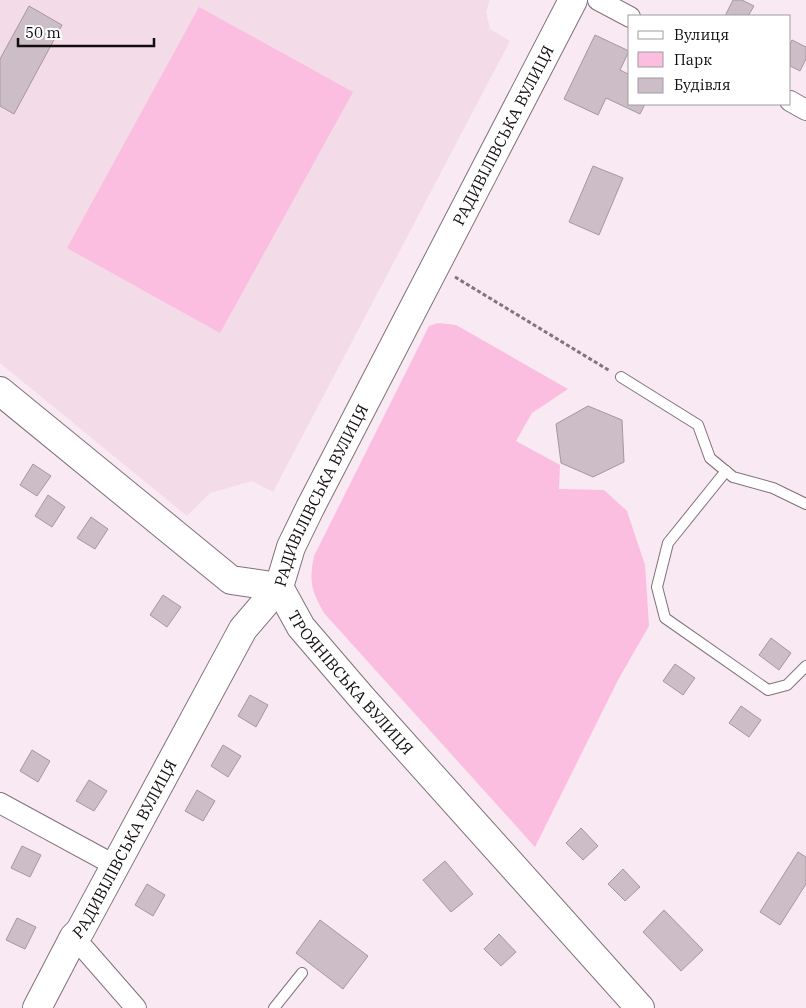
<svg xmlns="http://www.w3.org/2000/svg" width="806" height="1008" font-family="'IBM Plex Serif',serif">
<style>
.built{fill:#f3dbe8}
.green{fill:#fbbde0}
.building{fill:#cdbdc6;stroke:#a6979f}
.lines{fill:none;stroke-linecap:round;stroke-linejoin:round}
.lane-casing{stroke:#807179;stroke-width:12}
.street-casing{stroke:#807179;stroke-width:22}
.secondary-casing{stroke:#807179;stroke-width:30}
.path{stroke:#7f757b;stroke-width:3;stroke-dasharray:4 2.5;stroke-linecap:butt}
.lane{stroke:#fff;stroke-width:10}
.street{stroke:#fff;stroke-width:20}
.secondary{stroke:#fff;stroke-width:28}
.labels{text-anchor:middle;stroke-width:4.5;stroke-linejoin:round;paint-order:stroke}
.street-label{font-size:16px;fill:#120d0f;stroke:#fff}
</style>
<rect width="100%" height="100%" fill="#f9e9f2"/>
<path class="built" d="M0 0H490L486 12 490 29 510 41 273 492 252 481 210 493 187 516 0 363Z"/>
<g class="green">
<path d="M199 7 353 92 220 333 67 248Z"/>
<path d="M438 323 456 325 568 389 532 413 516 441 560 465 559 489 604 490 627 511 645 565 649 626 618 680 535 847 324 613C311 590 309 581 314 556L429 326Z"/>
</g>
<g class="building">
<path d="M733 0H742L754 6 748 16H725Z"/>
<path d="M29 6 62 25 14 114 0 106V59Z"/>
<path d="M595 35 629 51 620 70 630 75V104H645L640 114 606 98 598 115 564 99Z"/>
<path d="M792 40 806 47V59L800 71 790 66V44Z"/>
<path d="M593 166 623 178 599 235 569 222Z"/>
<path d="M588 406 622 420 624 462 593 477 561 463 556 424Z"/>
<path d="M33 464 51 476 37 496 20 485Z"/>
<path d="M48 495 65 507 52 527 35 516Z"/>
<path d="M91 517 108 529 95 549 77 538Z"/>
<path d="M163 595 181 607 167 627 150 615Z"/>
<path d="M771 638 791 653 779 670 759 655Z"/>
<path d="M675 664 695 678 683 695 663 681Z"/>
<path d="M250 695 268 705 256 727 238 716Z"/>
<path d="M741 706 761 720 749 737 729 723Z"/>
<path d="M223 745 241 756 228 777 211 766Z"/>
<path d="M32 750 50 761 38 782 20 771Z"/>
<path d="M89 780 107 791 94 811 76 801Z"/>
<path d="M197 790 215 801 203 821 185 811Z"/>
<path d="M581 828 598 846 583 860 566 843Z"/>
<path d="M22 846 41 855 30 877 11 868Z"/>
<path d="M798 852 806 857V884L780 925 760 912Z"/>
<path d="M445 861 473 894 451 912 423 880Z"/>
<path d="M623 869 640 887 625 901 608 884Z"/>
<path d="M147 884 165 895 153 916 135 905Z"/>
<path d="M664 910 703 950 681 971 643 932Z"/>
<path d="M17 918 36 927 25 949 6 940Z"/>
<path d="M320 920 368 956 343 989 296 953Z"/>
<path d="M499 934 516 952 501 966 484 949Z"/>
</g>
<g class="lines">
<defs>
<g id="lane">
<path d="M621 377 698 425 710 458 733 477 773 488 806 504"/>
<path d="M726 471 668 543 657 587 665 618 768 690 787 685 806 666"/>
<path d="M274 1008 302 973"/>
</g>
<g id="street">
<path d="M598 0 630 17"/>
<path d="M790 101 806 110"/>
<path d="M0 803 116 866"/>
<path d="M74 937 136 1008"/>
</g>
<g id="secondary">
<path d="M0 391 231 580 279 587"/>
<path id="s1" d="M279 587 301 627 362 698 640 1008"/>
<path id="s2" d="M37 1008 74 937 80 931 243 629 279 587 291 547 310 508 573 0"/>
</g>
</defs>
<use href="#lane" class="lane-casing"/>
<use href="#street" class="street-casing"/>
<use href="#secondary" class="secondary-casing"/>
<path class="path" d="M455 277 610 371"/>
<use href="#lane" class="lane"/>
<use href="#street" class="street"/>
<use href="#secondary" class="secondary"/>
</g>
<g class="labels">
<g class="street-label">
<text dy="6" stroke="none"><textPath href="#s2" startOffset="992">РАДИВІЛІВСЬКА ВУЛИЦЯ</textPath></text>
<text dy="6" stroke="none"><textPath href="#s2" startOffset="588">РАДИВІЛІВСЬКА ВУЛИЦЯ</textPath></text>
<text dy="6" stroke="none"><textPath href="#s1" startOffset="120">ТРОЯНІВСЬКА ВУЛИЦЯ</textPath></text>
<text dy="6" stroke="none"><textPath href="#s2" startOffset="182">РАДИВІЛІВСЬКА ВУЛИЦЯ</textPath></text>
</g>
</g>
<rect x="628" y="15" width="162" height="90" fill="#ffffff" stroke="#a09e9f"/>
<rect x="638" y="31" width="25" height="8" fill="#ffffff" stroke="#a09e9f"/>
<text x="674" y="40" font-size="15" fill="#120d0f">Вулиця</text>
<rect x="638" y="52" width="25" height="15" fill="#fbbde0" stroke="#a09e9f"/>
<text x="674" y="65" font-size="15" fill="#120d0f">Парк</text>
<rect x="638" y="78" width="25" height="15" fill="#cdbdc6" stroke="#a09e9f"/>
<text x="674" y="90" font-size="15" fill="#120d0f">Будівля</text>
<path d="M18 38v8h136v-8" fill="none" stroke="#120d0f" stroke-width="2.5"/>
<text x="25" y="38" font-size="15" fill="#120d0f" stroke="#ffffff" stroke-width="4" paint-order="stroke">50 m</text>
</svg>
